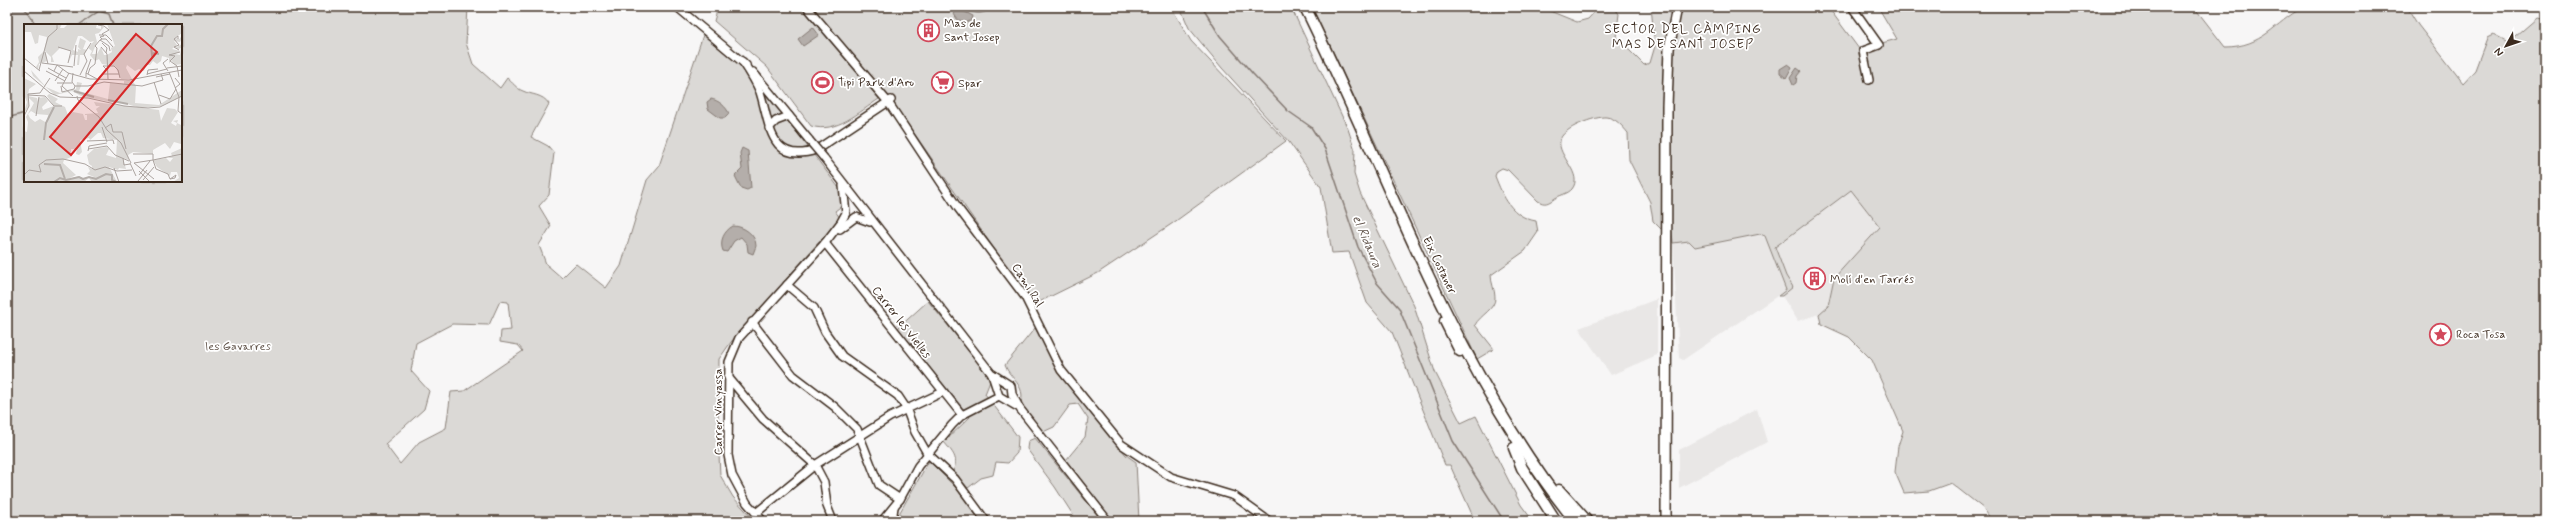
<svg xmlns="http://www.w3.org/2000/svg" width="2552" height="528" font-family="Mynerve,sans-serif">
<style>
.built{fill:#e9e7e6}
.green{fill:#dbd9d6;stroke:#8b827a;fill-rule:evenodd}
.water{fill:#b4aeaa;stroke:#847972}
.lines{fill:none;stroke-linecap:round;stroke-linejoin:round}
.stream{stroke:#847972;stroke-width:1.5}
.minor-casing{stroke:#3b2a1e;stroke-width:10}
.major-casing{stroke:#3b2a1e;stroke-width:12}
.highway-casing{stroke:#3b2a1e;stroke-width:13}
.minor{stroke:#fff;stroke-width:7}
.major{stroke:#fff;stroke-width:9}
.highway{stroke:#fff;stroke-width:10}
.minor-bridge-casing{stroke:#3b2a1e;stroke-width:10;stroke-linecap:butt}
.minor-bridge{stroke:#fff;stroke-width:7}
.labels{text-anchor:middle;stroke-width:3.5;stroke-linejoin:round;paint-order:stroke}
.poi-label{font-size:12px;fill:#3b2a1e;stroke:#fff;text-anchor:start}
.street-label{font-size:12px;fill:#3b2a1e;stroke:#fff}
.park-label{font-size:12px;fill:#63564c;stroke:#fff}
.neighbourhood-label{font-size:13px;letter-spacing:1px;fill:#3b2a1e;stroke:#fff}
.water-label{font-size:13px;font-style:italic;fill:#65584f;stroke:#fff}
.inset-river{fill:none;stroke:#b4aeaa;stroke-width:2}
.inset-road{fill:none;stroke:#aca4a0;stroke-width:1}
.view{fill:#d62828;fill-opacity:0.15;stroke:#d62828;stroke-width:2}
.inset-edge{fill:none;stroke:#3b2a1e;stroke-width:2}
</style>
<rect width="100%" height="100%" fill="#f7f6f6"/>
<filter id="ink" filterUnits="userSpaceOnUse"><feTurbulence type="fractalNoise" baseFrequency=".025" numOctaves="2"/><feDisplacementMap in="SourceGraphic" scale="8" xChannelSelector="R" yChannelSelector="G"/><feConvolveMatrix kernelMatrix="1 2 1 2 8 2 1 2 1" color-interpolation-filters="sRGB"/></filter>
<g filter="url(#ink)">
<g class="built">
<path d="M1851 190 1880 227 1834 278 1828 306 1819 314 1798 321 1782 296 1792 287 1786 276 1775 247Z"/>
<path d="M1760 234 1767 239 1786 290 1683 360 1679 358 1673 243Z"/>
<path d="M1657 299V355L1611 375 1579 328Z"/>
<path d="M1757 409 1767 442 1679 488V450Z"/>
</g>
<g class="green">
<path d="M7 7H468L466 43 473 64 500 88 507 78C512 82 517 89 523 91 531 95 543 94 549 104L531 137 548 146 554 153 549 195 539 206 551 226 539 245 546 264 562 278 576 264 606 288 621 266 647 180 659 166 703 35 741 66 767 93 842 192 843 205 835 211 840 218 731 342 719 359 718 435 720 475 733 497 755 521H7ZM25 25H181V181H25ZM500 301 508 302 511 330 501 331 500 342 518 345 523 351 464 391 451 392 446 428 419 442 400 464 385 444 424 409 429 391 411 371 416 343 452 324 489 325Z"/>
<path d="M718 7H801L879 99C859 112 836 134 811 126L767 67 714 21Z"/>
<path d="M812 7H1171L1191 41 1286 141 1173 223 1098 273 1033 305 887 94Z"/>
<path d="M1180 7H1291L1348 129 1355 150 1354 174 1360 193 1414 306 1435 372 1461 423 1476 416 1521 505 1533 521H1475L1450 465H1445L1392 332 1367 303 1349 252 1332 253 1321 187 1289 142 1222 68 1189 28Z"/>
<path d="M1312 7H1540L1577 22 1588 19 1599 7H1614L1619 14 1616 37 1644 65 1650 63 1655 46 1651 7H1828L1859 49 1897 39 1878 7H2194L2225 47C2263 47 2274 23 2302 8 2309 4 2393 7 2407 7L2418 25 2463 83 2475 70 2487 38 2493 35 2508 43 2537 18 2545 20V521H1992L1984 509 1951 483 1929 491 1904 493 1895 472 1898 446 1903 431 1872 360 1849 337 1821 324 1819 314 1828 306 1834 278 1880 227 1851 190 1775 247 1786 276 1793 287 1782 296H1778L1786 290 1765 236 1760 234 1695 247 1689 241 1673 243 1672 231 1661 229 1653 221 1650 202 1629 160 1628 133C1622 126 1616 118 1606 117 1596 116 1561 128 1560 141 1557 156 1584 174 1572 189 1568 194 1559 195 1554 199 1548 203 1545 205 1538 201L1508 170 1502 168 1497 171 1495 176C1503 197 1512 217 1536 221L1538 232 1525 251 1491 275C1491 283 1495 290 1495 297 1496 309 1480 315 1475 325L1494 349 1477 359Z"/>
<path d="M928 301 991 379 985 394 1018 437 1017 453 1008 463 996 462 993 475 981 478 968 488 953 471C959 458 953 453 944 442L970 417 898 328Z"/>
<path d="M1035 328 1072 388 1126 455 1136 462 1139 521H1113L1066 460 1085 437 1088 419 1078 404 1070 405 1054 427 1043 432 1021 403C1026 385 1010 379 1005 365Z"/>
<path d="M1035 438 1102 521H1077L1055 487 1027 449 1028 441Z"/>
<path d="M929 461 957 489 980 521H955L952 517 947 521H899L900 512Z"/>
</g>
<g class="water">
<path d="M955 7 973 16 972 20 966 23 957 19 954 14Z"/>
<path d="M964 7H993C984 15 973 15 964 7Z"/>
<path d="M813 27 819 35 803 46 798 39Z"/>
<path d="M1788 64 1792 67 1786 78 1780 73V69Z"/>
<path d="M1797 68 1801 71 1797 76 1796 83 1793 85 1790 78Z"/>
<path d="M711 99C718 100 727 107 729 114L725 118H720L708 109 707 102Z"/>
<path d="M742 148 748 151 751 188 747 190 741 188 735 176 742 169 740 153Z"/>
<path d="M733 226C744 226 756 235 756 246L753 254 748 252 747 244 741 237 734 241 727 252 723 251C719 241 724 231 733 226Z"/>
</g>
<g class="lines">
<g class="stream">
<path d="M24 7 36 25"/>
<path d="M1202 7 1220 36 1253 74 1288 111 1311 127 1325 149 1358 247 1377 283 1399 308 1453 441 1504 521"/>
<path d="M79 25 99 11 109 14 113 25"/>
<path d="M7 118 25 113"/>
</g>
<defs>
<g id="minor">
<path d="M677 7 746 65"/>
<path d="M807 7 888 102 958 208 1025 297 1061 370 1121 444 1171 477 1234 496 1269 521"/>
<path d="M1852 7 1879 45 1863 51 1869 80"/>
<path d="M743 62C749 71 756 82 760 92 770 123 769 165 816 150L891 100"/>
<path d="M753 72 809 140"/>
<path d="M769 128 776 121 789 116"/>
<path d="M824 158 991 373 1011 386 1012 394 1020 409 1108 521"/>
<path d="M840 229 856 217 870 222"/>
<path d="M825 243 962 415"/>
<path d="M787 285 814 308 825 332 842 356 898 396 906 408 915 432 927 453 955 479 986 521"/>
<path d="M752 322 793 375 835 407 857 429 879 485 900 499"/>
<path d="M992 375 999 396 1016 406"/>
<path d="M728 377 763 419 815 465 824 482 827 506 833 521"/>
<path d="M756 513 815 465 890 417 943 392"/>
<path d="M763 521 747 503 732 475 728 455 729 362 739 338 825 243 841 222 846 213 843 186"/>
<path d="M882 521 900 499 918 466 952 425 962 415 999 396"/>
<path d="M892 521 894 507"/>
</g>
<path id="major" d="M1666 521 1667 106 1669 49 1677 7"/>
<g id="highway">
<path d="M1305 7C1390 179 1454 370 1575 521"/>
<path d="M1445 321 1460 351"/>
<path d="M1514 448 1522 468 1556 521"/>
<path d="M1559 490 1587 521"/>
</g>
</defs>
<use href="#minor" class="minor-casing"/>
<use href="#major" class="major-casing"/>
<use href="#highway" class="highway-casing"/>
<use href="#minor" class="minor"/>
<use href="#major" class="major"/>
<use href="#highway" class="highway"/>
<defs>
<path id="minor-bridge" d="M809 140 824 158"/>
</defs>
<use href="#minor-bridge" class="minor-bridge-casing"/>
<use href="#minor-bridge" class="minor-bridge"/>
</g>
</g>
<defs>
<symbol id="building-ring" viewBox="-11 -11 22 22"><circle r="9.5" fill="#fff" stroke="#d1495b" stroke-width="1.5"/><path d="M-4-6H4V6H1V3H-1V6H-4ZM-2.5-4.3h1.7v1.8h-1.7ZM.8-4.3h1.7v1.8H.8ZM-2.5-1h1.7V.8h-1.7ZM.8-1h1.7V.8H.8Z" fill="#d1495b"/></symbol>
<symbol id="stadium-ring" viewBox="-11 -11 22 22"><circle r="9.5" fill="#fff" stroke="#d1495b" stroke-width="1.5"/><path d="M0-5a6.5 5 0 1 0 0 10a6.5 5 0 1 0 0-10ZM-3.5-1.8h7v3.6h-7Z" fill="#d1495b"/></symbol>
<symbol id="supermarket-ring" viewBox="-11 -11 22 22"><circle r="9.5" fill="#fff" stroke="#d1495b" stroke-width="1.5"/><path d="M-6-5.5h2.5l.6 2H6L4.5 2H-2.5L-4.4-4H-6ZM-1.5 3.2a1.3 1.3 0 1 0 .1 0ZM3 3.2a1.3 1.3 0 1 0 .1 0Z" fill="#d1495b"/></symbol>
<symbol id="sight-ring" viewBox="-11 -11 22 22"><circle r="9.5" fill="#fff" stroke="#d1495b" stroke-width="1.5"/><path d="M0-6L1.8-2.2L6-1.7L2.9 1.2L3.7 5.4L0 3.3L-3.7 5.4L-2.9 1.2L-6-1.7L-1.8-2.2Z" fill="#d1495b"/></symbol>
</defs>
<g fill-rule="evenodd">
<use href="#building-ring" x="916" y="18" width="25" height="25"/>
<use href="#stadium-ring" x="810" y="70" width="25" height="25"/>
<use href="#supermarket-ring" x="930" y="70" width="25" height="25"/>
<use href="#building-ring" x="1802" y="266" width="25" height="25"/>
<use href="#sight-ring" x="2428" y="322" width="25" height="25"/>
</g>
<g class="labels">
<g class="poi-label">
<text x="944" y="27">Mas de<tspan x="944" dy="14">Sant Josep</tspan></text>
<text x="838" y="86">Tipi Park d'Aro</text>
<text x="958" y="87">Spar</text>
<text x="1830" y="283">Molí d'en Tarrés</text>
<text x="2456" y="338">Roca Tosa</text>
</g>
<g class="street-label">
<text transform="translate(1440 265) rotate(64)" y="4">Eix Costaner</text>
<text transform="translate(1028 285) rotate(58)" y="4">Camí Ral</text>
<text transform="translate(902 322) rotate(52)" y="4">Carrer les Vielles</text>
<text transform="translate(718 412) rotate(-90)" y="4">Carrer Vinyassa</text>
</g>
<g class="park-label">
<text x="238" y="350">les Gavarres</text>
</g>
<g class="neighbourhood-label">
<text x="1683" y="33">SECTOR DEL CÀMPING<tspan x="1683" dy="15">MAS DE SANT JOSEP</tspan></text>
</g>
<g class="water-label">
<text transform="translate(1368 241) rotate(67)" y="5">el Ridaura</text>
</g>
</g>
<g transform="translate(24 24)">
<rect width="158" height="158" fill="#f7f6f6"/>
<path d="M0 0H38L36 4H40L44 0H73L72 4 77 5V2L80 3 75 9 71 10 73 18 68 30H73L77 23 80 31H83L88 28 87 24 91 22 83 0H158V9L151 14 156 15V14L158 12V14L156 18 150 17 153 21 148 25 156 27 151 30 156 31 157 24 154 25 151 24 158 20V40L151 41 147 36 145 40V34L138 32 137 37 133 40 129 37 126 41H122L120 47 115 45 111 47 103 41 102 44 108 55H97L91 42 78 40 75 35 71 37 66 31 68 27 64 24 70 17 66 18 58 12H54L49 26 54 28V25L57 26 54 23 56 14 62 17 59 25 63 26 60 31H56L55 41H53L54 31H48L44 39 48 27 36 24 28 32 30 38H27V33L21 27 23 37 15 40 14 45 12 43 15 38 14 33 20 27 23 13 15 11 14 19 11 20 7 8H1L0 11ZM7 46 22 63 36 69 52 65 53 58 58 59 55 67 84 75 86 59 100 60V57L108 56 112 62 111 79 135 81 158 66V72L138 82 116 84 93 77 92 79 57 72 48 67 31 71 9 52ZM0 54 12 60 5 65 4 72 13 74 14 78V74L21 73 24 77 18 83 19 86 30 82 23 72 25 70 34 75 31 78 41 83 44 91 49 88 59 90 61 96H63V91H61V90L74 89 72 85 76 82H72L70 78 135 86 137 97 143 84 151 85 154 88 147 99 152 102 153 99 149 97 154 96 153 99 157 101 158 94 157 120 150 118 146 125 141 119 129 126V130L109 128 104 131 105 136 99 134 102 145 95 144 94 146 85 143 93 158H68L65 154 60 158H0V107L3 108 4 98 2 93 10 79 4 73 5 82 0 89 3 78 0 71ZM7 87 12 90 24 91 23 99 16 95 11 98 6 94 4 90ZM74 109H77L79 114 93 116 92 134 82 131 85 125 83 123 70 125 63 131 65 140 68 142V145L64 143 66 147 63 150 70 153 60 155 55 152 44 155 52 151 39 139 40 136 47 133V125H53L52 130 55 131 58 128 56 116 65 114 66 116ZM158 124V158H149L155 154 153 148H147L146 152 133 143 129 136 142 134 146 138 149 134H144L148 132 147 129Z" fill="#dbd9d6" fill-rule="evenodd"/>
<path class="inset-river" d="M135 30 130 29 128 31 127 22 133 12H138L139 5 144 0M50 67 70 73M84 76 104 80M20 116 22 99 30 83M20 140 36 141 41 155M30 158 36 154 42 156 55 153 59 155 65 153 72 155 82 150 88 151V156L92 158"/>
<path class="inset-road" d="M74 1 80 2 85 6 78 10 80 12 76 13 78 15 76 16 85 22 86 27M75 11H82L88 17M78 15H82L89 23M154 15V12L150 15 155 21 150 23 155 26M78 19 83 24 82 29M34 23 47 27M77 23 83 30 84 55M21 28 24 40M0 34 16 47M18 39 49 43M44 39 47 27M50 42 52 21M24 44 42 54M143 44 158 42M82 45 79 42H90L94 46 96 54M15 46 24 13 33 5V0M0 47 26 69 36 73 64 74 100 82 124 84 136 83 158 72M22 47 41 57M30 47 33 41 44 49M144 47 139 39 144 35M145 48 155 73 154 87 158 90M44 49 66 55 105 56 158 46M45 49 38 62 49 72M49 49 48 58 51 62M62 49 67 35M64 50 66 44 71 40 73 24 71 22 76 16M79 50H95M123 50 143 45M56 51 63 37 60 30 67 19M123 51 124 46 134 45M62 53V49L73 55M132 53 146 50M155 53 153 42 146 37 151 32 145 31 156 28M31 57 39 45M130 58 137 80M33 59H48M37 62 38 68 50 65 51 62M51 62H64L80 58 118 62 139 56 137 50M151 64 156 60 151 54M4 71 21 72 30 82H38M135 71 146 75 152 65M53 72 54 76 75 93 83 106 97 119 107 139M0 92 5 82 4 70 16 69 26 54M12 92 15 73M78 103 83 118M81 104 87 100 89 108H98L102 125M63 117 89 116 90 120M83 122 91 131 105 137M64 125 83 122M64 127 65 122 83 119M109 130H129V136M99 134 100 141 106 140M129 136 158 130M129 136 132 145 144 150 146 155M106 139 112 152M110 139 130 155M110 139 129 136M90 144 95 158M115 147 126 158M0 151 5 146 17 148 15 141 22 136 39 135 61 140 71 146 81 143 93 147 108 146M115 151 126 137M146 155 151 154 152 151 146 155M119 156 130 143M114 157 123 146"/>
<path class="view" d="M112 10 133 28 47 131 26 113Z"/>
<rect width="158" height="158" class="inset-edge"/>
</g>
<rect width="2552" height="528" fill="none" stroke="#fff" stroke-width="24"/>
<rect x="12" y="12" width="2528" height="504" fill="none" stroke="#3b2a1e" stroke-width="1.5" filter="url(#ink)"/>
<g transform="translate(2506 46) rotate(230)" stroke="#ffffff" stroke-width="3" paint-order="stroke">
<path d="M0-3L7 15L0 10L-7 15Z" fill="#3b2a1e"/>
<text y="-6" font-size="11" font-weight="bold" text-anchor="middle" fill="#3b2a1e">N</text>
</g>
</svg>
